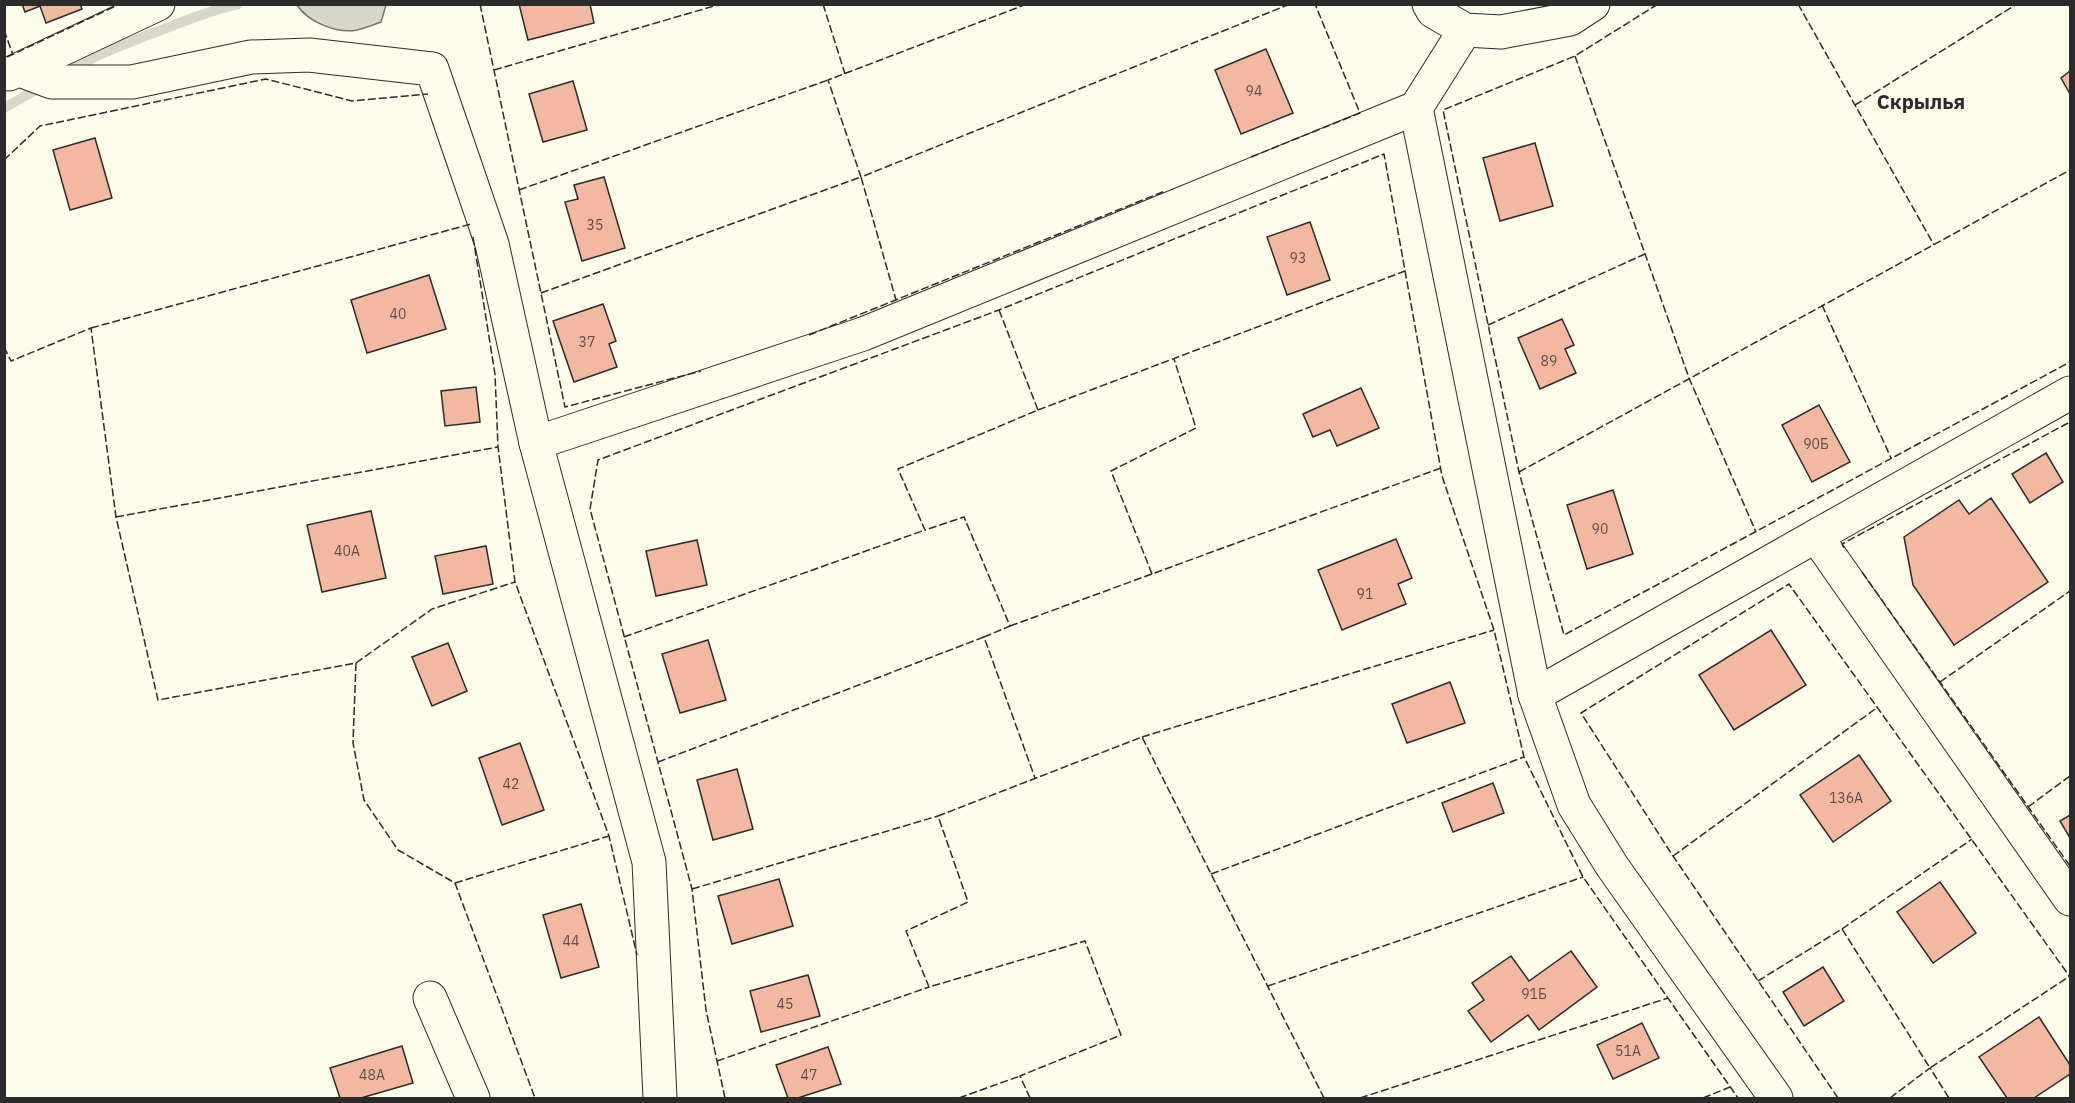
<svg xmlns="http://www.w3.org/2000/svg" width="2075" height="1103" font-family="'IBM Plex Sans',sans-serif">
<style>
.water{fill:#d8d7c9;stroke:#74746e;stroke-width:1.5}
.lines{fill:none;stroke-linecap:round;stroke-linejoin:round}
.stream{stroke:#d8d7c9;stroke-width:10}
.building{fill:#f2b8a0;stroke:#2b2b2b;stroke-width:1.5}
.minor-casing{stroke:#2b2b2b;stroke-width:35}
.minor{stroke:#fdfbea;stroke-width:33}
.fence{stroke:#2b2b2b;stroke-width:1.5;stroke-dasharray:8 3;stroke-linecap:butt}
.labels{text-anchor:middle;stroke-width:4.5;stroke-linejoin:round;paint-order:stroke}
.number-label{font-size:14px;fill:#5d4e48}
.quarter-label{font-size:20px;font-weight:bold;fill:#2b2b2b;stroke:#fdfbea}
</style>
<rect width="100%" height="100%" fill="#fdfbea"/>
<path class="water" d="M297 5H386L381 22C373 25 365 28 357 30 337 34 308 22 297 5Z"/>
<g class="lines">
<g class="stream">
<path d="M66 72C95 55 127 43 159 31 185 21 210 10 238 4"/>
<path d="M4 108 45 85"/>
</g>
</g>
<g class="building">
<path d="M22 4H80L82 9 46 23 40 6 25 12Z"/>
<path d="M519 4H590L594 23 528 40Z"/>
<path d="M1266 49 1293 113 1241 134 1215 70Z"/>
<path d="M2070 71V94L2061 78Z"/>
<path d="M573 81 587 130 543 142 529 94Z"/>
<path d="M95 138 112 198 70 210 53 150Z"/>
<path d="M1535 143 1553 206 1500 221 1483 158Z"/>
<path d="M604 177 625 248 582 261 565 202 578 199 574 185Z"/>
<path d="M1310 222 1330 280 1287 295 1267 237Z"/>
<path d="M429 275 446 329 367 353 351 300Z"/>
<path d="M603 304 616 341 609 344 617 367 574 382 553 321Z"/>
<path d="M1562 319 1574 345 1565 349 1576 373 1540 389 1518 338Z"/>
<path d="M476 387 480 422 445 426 441 391Z"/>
<path d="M1361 388 1379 428 1337 446 1330 430 1313 437 1303 414Z"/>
<path d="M1819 405 1850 462 1812 482 1782 425Z"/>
<path d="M2046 453 2063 482 2030 503 2012 474Z"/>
<path d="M1613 490 1633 554 1587 569 1567 505Z"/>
<path d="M1991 498 2048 582 1954 645 1913 585 1904 537 1959 500 1969 514Z"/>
<path d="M371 511 386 578 322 592 307 525Z"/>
<path d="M1396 539 1412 578 1398 584 1406 604 1342 630 1318 570Z"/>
<path d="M697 540 707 585 656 596 646 551Z"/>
<path d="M486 546 493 584 443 594 435 556Z"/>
<path d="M1771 630 1806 685 1734 730 1699 675Z"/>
<path d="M708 640 726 700 680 713 662 654Z"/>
<path d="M448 643 467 691 432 706 412 657Z"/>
<path d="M1450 682 1465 723 1407 743 1392 704Z"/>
<path d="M520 743 544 810 502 825 479 758Z"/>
<path d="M1859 755 1891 801 1833 842 1800 795Z"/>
<path d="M737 769 753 829 713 840 697 780Z"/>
<path d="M1493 783 1504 813 1453 832 1442 803Z"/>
<path d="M2070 815V838L2060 821Z"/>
<path d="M779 879 793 926 732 944 718 896Z"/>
<path d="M1940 882 1976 933 1933 963 1897 912Z"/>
<path d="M581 904 599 967 561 978 543 915Z"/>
<path d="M1571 951 1597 987 1539 1030 1528 1015 1491 1042 1468 1011 1484 1000 1472 983 1511 956 1529 981Z"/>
<path d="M1823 967 1844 1001 1804 1026 1783 992Z"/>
<path d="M808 975 820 1016 761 1032 750 991Z"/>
<path d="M2039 1017 2070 1065V1074L2034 1098H2007L1979 1057Z"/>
<path d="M1642 1023 1659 1058 1613 1079 1597 1045Z"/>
<path d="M402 1046 413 1083 361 1098H340L330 1068Z"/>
<path d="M828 1047 841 1084 798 1098H788L776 1065Z"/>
</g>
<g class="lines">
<defs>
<g id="minor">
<path d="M1429 4 1433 11 1465 30 1501 32 1570 19 1593 4"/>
<path d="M1465 30 1416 108 1535 695 1574 805 1612 866 1776 1098"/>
<path d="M20 70 52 82H132L251 57 309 55 432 69 492 244 536 443"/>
<path d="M9 74 158 4"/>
<path d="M1816 536 2070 393"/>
<path d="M1535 695 1816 536 2070 899"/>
<path d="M430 998 473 1098"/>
<path d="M660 1098 649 862 536 443 863 334 1416 108"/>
</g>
</defs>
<use href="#minor" class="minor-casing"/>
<use href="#minor" class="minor"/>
<g class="fence">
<path d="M480 4 565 407 701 371"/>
<path d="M823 4 845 74"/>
<path d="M1027 4 828 80 861 177 1290 4"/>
<path d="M1658 4 1575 56 1443 110 1519 472 1564 635 2070 362"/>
<path d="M1798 4 1934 245"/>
<path d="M4 30 13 55"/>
<path d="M1575 56 1689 378 1756 532"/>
<path d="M7 57 120 4"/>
<path d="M494 70 721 4"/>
<path d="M1855 105 2017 4"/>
<path d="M1251 157 1360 113 1315 4"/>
<path d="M4 160 40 126 266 79 352 101 428 94"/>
<path d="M519 190 828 80"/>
<path d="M473 237 495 374 498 447 515 582 609 836 637 955"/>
<path d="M541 293 861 177 896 300"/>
<path d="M1822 305 1891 458"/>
<path d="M999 310 1038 410 898 469 925 530 964 517 1010 626 984 637 1035 778"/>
<path d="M1488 325 1645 254"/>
<path d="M91 328 471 224"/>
<path d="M809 335 1165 191"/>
<path d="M4 347 11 361 91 328 116 517 158 700 356 663 353 743 364 800 398 850 455 883 535 1098"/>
<path d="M1038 410 1405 271"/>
<path d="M1519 472 2070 170"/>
<path d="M116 517 498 447"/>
<path d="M1844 548 1842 544 2070 422"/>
<path d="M1862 572 2070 866"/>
<path d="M1152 574 1111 471 1196 428 1174 359"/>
<path d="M1010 626 1441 468"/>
<path d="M624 637 925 530"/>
<path d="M356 663 432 609 515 582"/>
<path d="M1940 682 2070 591"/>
<path d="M1142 737 1494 630"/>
<path d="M658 762 984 637"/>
<path d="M2028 807 2070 776"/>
<path d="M1673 856 1878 707"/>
<path d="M1211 874 1524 757"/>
<path d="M455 883 609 836"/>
<path d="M692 889 938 816"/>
<path d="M1842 929 1972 839"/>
<path d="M1758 981 1842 929 1930 1068 2070 976"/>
<path d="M1268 986 1583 877"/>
<path d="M717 1061 929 987"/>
<path d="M725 1098 706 1010 692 889 590 509 598 460 999 310 1384 154 1442 476 1494 630 1524 757 1583 877 1738 1098"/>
<path d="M959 1098 1020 1076"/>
<path d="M1030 1098 1020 1076 1121 1035 1085 941 929 987 906 931 968 902 938 816 1142 737 1324 1098"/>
<path d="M1360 1098 1668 998"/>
<path d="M1703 1098 1730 1087"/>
<path d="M1838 1098 1673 856 1581 713 1789 584 2070 977"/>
<path d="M1890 1098 1930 1068 1949 1098"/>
</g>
</g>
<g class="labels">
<g class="number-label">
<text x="1254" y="96">94</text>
<text x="595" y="230">35</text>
<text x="1298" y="263">93</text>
<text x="398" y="319">40</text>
<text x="587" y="347">37</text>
<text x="1549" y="366">89</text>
<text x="1816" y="449">90Б</text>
<text x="1600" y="534">90</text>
<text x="347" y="556">40А</text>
<text x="1365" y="599">91</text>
<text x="511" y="789">42</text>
<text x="1846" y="803">136А</text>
<text x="571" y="946">44</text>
<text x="1534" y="999">91Б</text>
<text x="785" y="1009">45</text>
<text x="1628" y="1056">51А</text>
<text x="372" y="1080">48А</text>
<text x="809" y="1080">47</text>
</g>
<g class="quarter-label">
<text x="1921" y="109">Скрылья</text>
</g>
</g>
<rect width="2075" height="1103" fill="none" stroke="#2b2b2b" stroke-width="12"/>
</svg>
